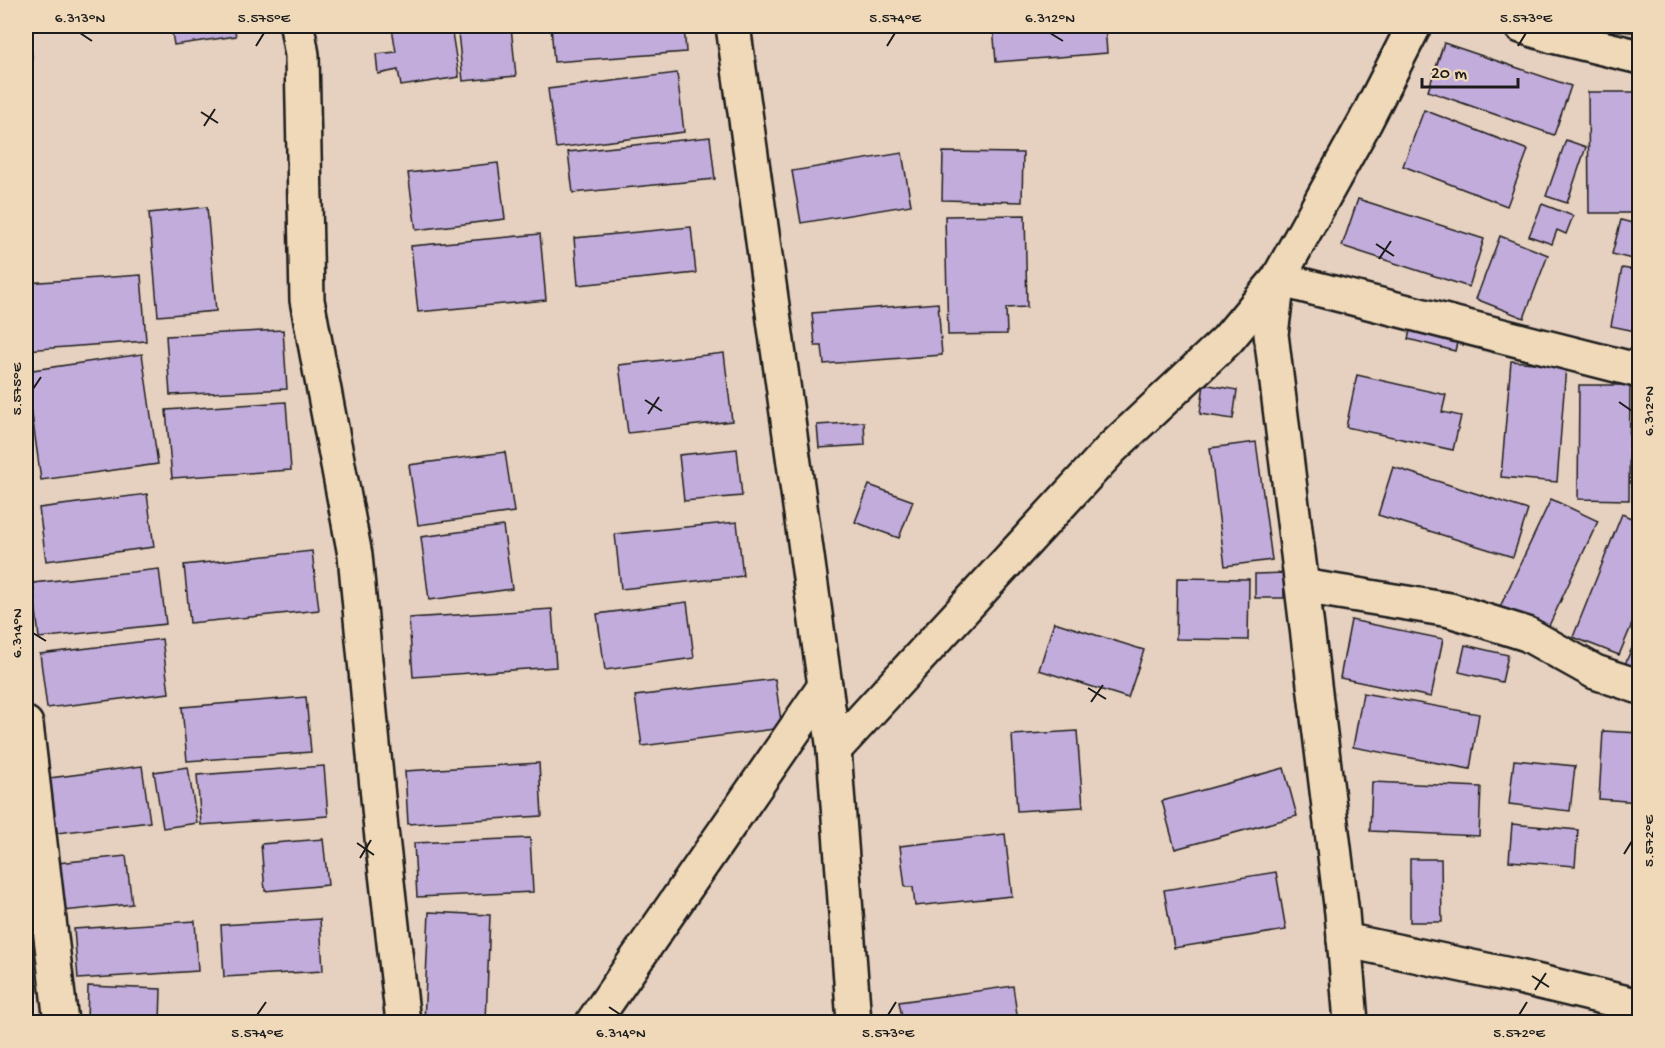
<svg xmlns="http://www.w3.org/2000/svg" width="1665" height="1048" font-family="'Gochi Hand',sans-serif">
<style>
.building{fill:#c2acdb;stroke:#1c1c1c;stroke-width:1.5}
.lines{fill:none;stroke-linecap:round;stroke-linejoin:round}
.minor-casing{stroke:#1c1c1c;stroke-width:38}
.minor{stroke:#efd9b8;stroke-width:33}
.ticks{fill:none;stroke:#1c1c1c;stroke-width:2}
.neatline{fill:none;stroke:#1c1c1c;stroke-width:2}
.ticks-label{font-size:15px;text-anchor:middle;fill:#1c1c1c}
</style>
<rect width="100%" height="100%" fill="#e6d0bf"/>
<filter id="ink" filterUnits="userSpaceOnUse"><feTurbulence type="fractalNoise" baseFrequency=".0167" numOctaves="2"/><feDisplacementMap in="SourceGraphic" scale="12" xChannelSelector="R" yChannelSelector="G"/><feConvolveMatrix kernelMatrix="1 2 1 2 8 2 1 2 1" color-interpolation-filters="sRGB"/></filter>
<g filter="url(#ink)">
<g class="building">
<path d="M26 26H28L32 58 26 59Z"/>
<path d="M171 26H234L236 36 174 45Z"/>
<path d="M409 26H451L459 77 401 86 398 70 378 74 376 54 396 52 392 28Z"/>
<path d="M551 26H684L686 52 554 62Z"/>
<path d="M993 26H1105L1107 53 996 62Z"/>
<path d="M1568 26H1640V33Z"/>
<path d="M511 27 516 76 463 81 458 32Z"/>
<path d="M1444 43 1571 86 1554 135 1428 91Z"/>
<path d="M677 73 684 132 556 148 548 89Z"/>
<path d="M1588 92H1639L1640 213H1589Z"/>
<path d="M1424 110 1528 150 1507 206 1403 166Z"/>
<path d="M710 137 715 179 573 193 568 152Z"/>
<path d="M1566 140 1586 147 1567 203 1546 196Z"/>
<path d="M943 152 1023 153 1022 202 942 200Z"/>
<path d="M902 153 911 205 801 223 792 171Z"/>
<path d="M498 163 505 219 416 230 408 173Z"/>
<path d="M1358 199 1484 239 1469 287 1342 246Z"/>
<path d="M1542 204 1573 216 1566 234 1557 230 1552 244 1529 236Z"/>
<path d="M207 207 216 311 158 316 149 213Z"/>
<path d="M1025 215 1027 307 1006 308 1007 334 948 335 945 216Z"/>
<path d="M1621 220 1640 225V261L1612 254Z"/>
<path d="M691 227 696 273 578 285 574 238Z"/>
<path d="M540 234 546 300 418 312 411 246Z"/>
<path d="M1500 236 1548 255 1524 318 1476 299Z"/>
<path d="M1622 268 1640 271V332L1611 326Z"/>
<path d="M141 275 146 341 26 350V283Z"/>
<path d="M938 303 942 355 824 364 822 346H815L812 313Z"/>
<path d="M1412 322 1459 334 1455 351 1408 339Z"/>
<path d="M283 330 287 389 170 395 166 336Z"/>
<path d="M724 353 732 421 628 433 619 365Z"/>
<path d="M142 354 158 464 41 480 26 371Z"/>
<path d="M1511 361 1566 366 1557 482 1501 477Z"/>
<path d="M1357 375 1446 395 1442 412 1461 416 1453 450 1346 427Z"/>
<path d="M1204 384 1237 390 1233 419 1200 414Z"/>
<path d="M1579 385H1630L1629 500 1578 499Z"/>
<path d="M286 402 291 470 172 478 166 410Z"/>
<path d="M864 422 865 445 819 448 817 425Z"/>
<path d="M1256 442 1272 560 1225 566 1210 448Z"/>
<path d="M737 449 742 496 684 501 679 455Z"/>
<path d="M505 452 514 512 418 525 409 465Z"/>
<path d="M1393 467 1528 510 1513 557 1378 515Z"/>
<path d="M869 485 913 501 899 538 855 522Z"/>
<path d="M147 494 154 547 46 561 39 508Z"/>
<path d="M1551 499 1598 521 1546 632 1499 609Z"/>
<path d="M1622 514 1640 522V605L1619 655 1573 637Z"/>
<path d="M737 522 743 576 621 589 615 534Z"/>
<path d="M503 526 512 589 429 600 421 537Z"/>
<path d="M312 551 319 610 190 623 184 565Z"/>
<path d="M159 569 166 624 39 638 33 583Z"/>
<path d="M1284 573V598H1255V574Z"/>
<path d="M1177 578 1249 579 1248 640 1176 639Z"/>
<path d="M687 602 694 658 605 670 597 614Z"/>
<path d="M552 609 556 667 413 677 409 618Z"/>
<path d="M1351 620 1443 639 1431 697 1340 678Z"/>
<path d="M1054 622 1144 650 1128 698 1039 670Z"/>
<path d="M1640 630V669L1625 664Z"/>
<path d="M162 639 169 693 47 708 40 654Z"/>
<path d="M1465 645 1508 655 1502 682 1459 672Z"/>
<path d="M775 679 782 728 642 746 635 696Z"/>
<path d="M1363 693 1479 714 1470 769 1353 747Z"/>
<path d="M306 697 311 752 187 761 182 707Z"/>
<path d="M1077 731 1083 807 1017 811 1012 735Z"/>
<path d="M1603 731 1640 733V802L1599 799Z"/>
<path d="M1514 760 1575 766 1570 811 1509 804Z"/>
<path d="M539 763 542 816 408 824 405 771Z"/>
<path d="M142 766 150 822 57 833 50 778Z"/>
<path d="M324 766 328 816 201 825 197 775Z"/>
<path d="M188 767 197 823 163 828 154 772Z"/>
<path d="M1284 768 1297 816 1175 849 1162 801Z"/>
<path d="M1372 782 1481 787 1479 836 1370 831Z"/>
<path d="M1512 824 1578 830 1575 866 1509 861Z"/>
<path d="M1005 834 1012 896 915 906 913 887H905L900 846Z"/>
<path d="M530 838 533 892 417 897 414 843Z"/>
<path d="M323 839 328 885 265 891 261 844Z"/>
<path d="M126 856 132 904 63 911 57 863Z"/>
<path d="M1410 859H1441L1442 922H1410Z"/>
<path d="M1276 872 1286 930 1174 948 1164 890Z"/>
<path d="M429 912 490 915 486 1022H424Z"/>
<path d="M320 919 323 971 224 977 221 925Z"/>
<path d="M195 921 198 971 78 979 74 929Z"/>
<path d="M88 986 161 989 160 1022H87Z"/>
<path d="M1013 986 1018 1022H903L899 1002Z"/>
</g>
<g class="lines">
<defs>
<g id="minor">
<path d="M297 26 302 55 307 300 355 555 381 829 403 1022"/>
<path d="M733 26 834 750 854 1022"/>
<path d="M1521 26 1553 36 1640 57"/>
<path d="M1302 586 1450 610 1527 634 1595 672 1640 687"/>
<path d="M26 724 61 1022"/>
<path d="M834 750 1112 448 1227 340 1278 279 1365 122 1414 26"/>
<path d="M1344 940 1519 977 1640 1006"/>
<path d="M593 1022 825 686"/>
<path d="M1351 1022 1342 913 1271 334 1278 279 1640 371"/>
</g>
</defs>
<use href="#minor" class="minor-casing"/>
<use href="#minor" class="minor"/>
</g>
</g>
<path class="ticks" d="M80 33 92 41M1050 33 1063 41M256 46 264 33M887 46 895 33M1518 46 1526 33M201 112 218 123M204 126 215 109M1376 244 1394 256M1379 259 1391 241M33 389 41 377M645 400 662 411M1619 402 1632 411M648 414 659 397M33 633 46 641M1088 688 1106 699M1091 702 1103 685M357 843 374 855M1624 854 1632 841M360 858 371 840M1532 976 1549 987M1535 990 1546 973M609 1007 621 1015M257 1015 266 1002M888 1015 896 1002M1519 1015 1527 1002"/>
<rect width="1665" height="1048" fill="none" stroke="#efd9b8" stroke-width="66"/>
<path d="M1422 78v9h96v-9" fill="none" stroke="#1c1c1c" stroke-width="3"/>
<text x="1431" y="78" font-size="18" fill="#1c1c1c" stroke="#efd9b8" stroke-width="4.5" paint-order="stroke">20 m</text>
<rect x="33" y="33" width="1599" height="982" class="neatline"/>
<g class="ticks-label">
<text x="80" y="22">6.313°N</text>
<text x="264" y="22">5.575°E</text>
<text x="895" y="22">5.574°E</text>
<text x="1050" y="22">6.312°N</text>
<text x="1526" y="22">5.573°E</text>
<text transform="translate(16 389) rotate(-90)" y="5">5.575°E</text>
<text transform="translate(1648 411) rotate(-90)" y="5">6.312°N</text>
<text transform="translate(16 633) rotate(-90)" y="5">6.314°N</text>
<text transform="translate(1648 841) rotate(-90)" y="5">5.572°E</text>
<text x="257" y="1037">5.574°E</text>
<text x="621" y="1037">6.314°N</text>
<text x="888" y="1037">5.573°E</text>
<text x="1519" y="1037">5.572°E</text>
</g>
</svg>
